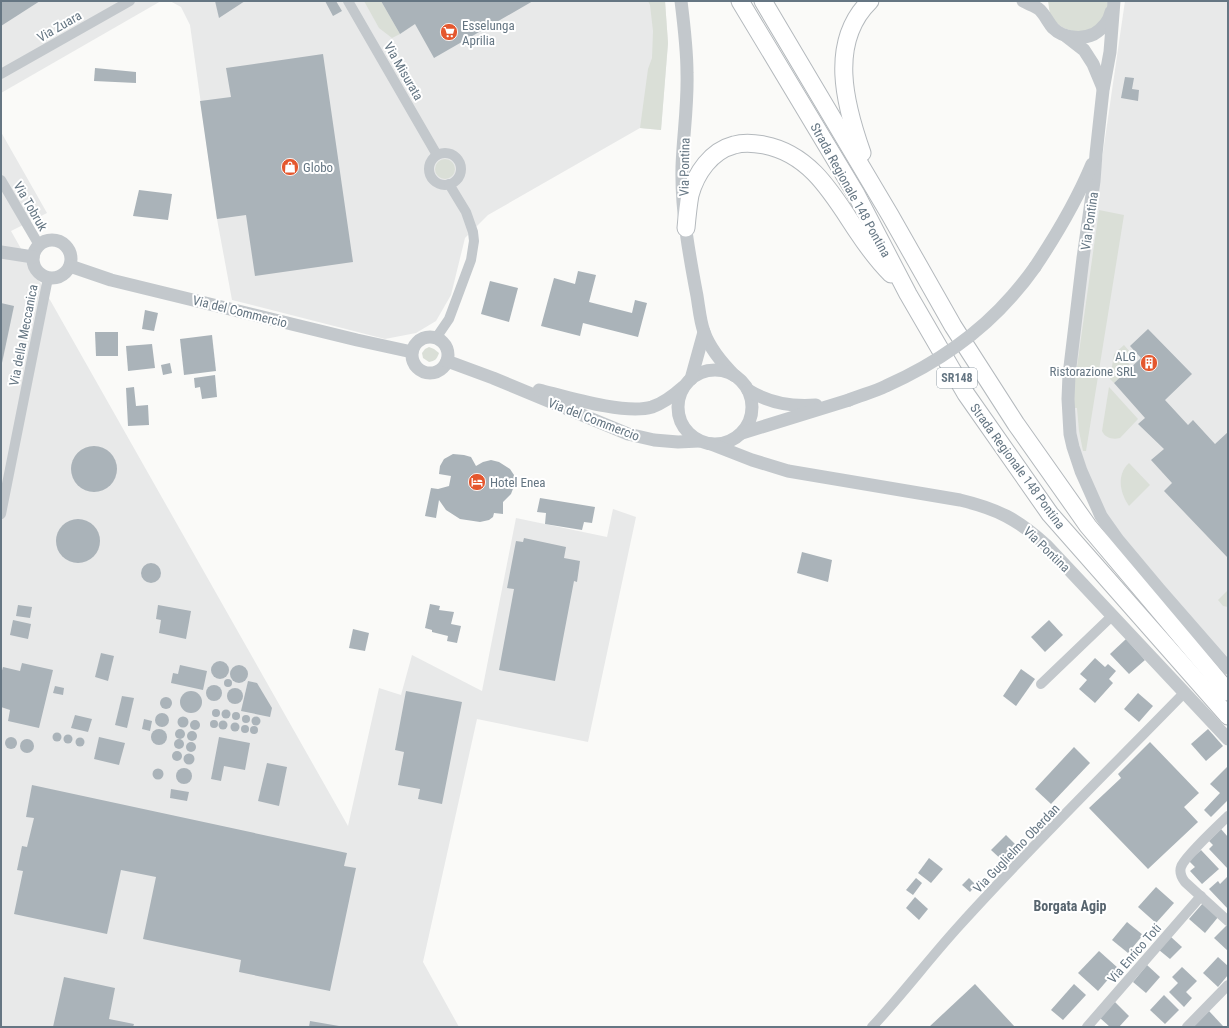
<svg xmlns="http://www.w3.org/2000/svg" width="1229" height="1028" font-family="'Roboto Condensed',sans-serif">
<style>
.built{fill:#e8e9e9}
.green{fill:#dadfd7}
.building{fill:#aab3b9}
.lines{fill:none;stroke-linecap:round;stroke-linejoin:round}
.trunk-casing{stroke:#b4b9bd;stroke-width:19}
.minor{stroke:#c3c8cc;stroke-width:10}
.tertiary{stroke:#c3c8cc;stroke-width:13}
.trunk{stroke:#fff;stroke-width:17}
.tertiary-bridge{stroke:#c3c8cc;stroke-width:13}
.labels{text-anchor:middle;stroke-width:4;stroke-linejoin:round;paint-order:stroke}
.shield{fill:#fff;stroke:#939fa8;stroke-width:1}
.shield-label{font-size:12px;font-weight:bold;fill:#657683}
.poi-label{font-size:13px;fill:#657683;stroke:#fff;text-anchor:start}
.street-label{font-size:13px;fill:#657683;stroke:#fff}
.neighbourhood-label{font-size:14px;font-weight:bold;fill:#57646e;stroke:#fff}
</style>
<rect width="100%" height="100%" fill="#fafaf8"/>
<g class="built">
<path d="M1 1H161L1 93Z"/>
<path d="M170 1H665L668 43 661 130 640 128 488 215 465 238 451 295 436 321 416 333 385 339 232 300 217 219 190 25 181 7Z"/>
<path d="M1125 1H1228V677L1169 612 1102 529 1076 440 1069 399 1086 269Z"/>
<path d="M1 132 47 213 11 231 348 826 379 688 401 695 412 655 482 691 516 518 607 537 613 509 636 517 588 742 477 719 423 962 459 1027H1Z"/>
</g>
<g class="green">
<path d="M364 1H381L400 34 392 38 379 28Z"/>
<path d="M648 1H665L668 43 661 130 640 128 648 69 652 58 653 31 650 5Z"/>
<path d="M1048 1H1108V3C1106 11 1104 19 1097 25 1084 37 1060 32 1051 16 1049 12 1049 6 1048 1Z"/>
<circle cx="445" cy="169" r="10"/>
<path d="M1099 210 1124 215 1086 451H1083L1079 431 1077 408H1073V395Z"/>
<path d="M1124 345 1130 352 1124 358 1130 365 1126 369 1127 371 1114 383 1110 379 1114 354Z"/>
<path d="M429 347 434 349 439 353C437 359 435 361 429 362L423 358 422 353 425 349Z"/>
<path d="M1109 387 1138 419 1120 438C1113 440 1105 438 1102 431Z"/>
<path d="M1129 463 1150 485 1129 506C1120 493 1116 475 1129 463Z"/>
<path d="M1228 590V607L1223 606 1218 600Z"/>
</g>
<g class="building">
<path d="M1 1H40L1 26Z"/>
<path d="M215 1H245L219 18Z"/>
<path d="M325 1H336L342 11 333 16Z"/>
<path d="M381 1H533L434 58 415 24 400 34Z"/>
<path d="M323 54 353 262 255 276 246 215 217 219 200 101 231 97 226 68Z"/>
<path d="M95 68 136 72V83L94 81Z"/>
<path d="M1125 77 1134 78 1132 89 1139 90 1138 101 1121 98Z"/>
<path d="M139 190 172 194 168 220 133 216Z"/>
<path d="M578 271 596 275 589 302 632 313 635 300 647 303 638 337 583 323 580 336 541 326 554 278 575 284Z"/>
<path d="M490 281 518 288 509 322 481 314Z"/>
<path d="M1 303 14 306 2 363H1Z"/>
<path d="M145 310 158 313 154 331 142 329Z"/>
<path d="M1148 329 1192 374 1165 400 1188 425 1193 420 1215 444 1228 432V558L1164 491 1172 483 1151 460 1164 449 1138 424 1145 418 1114 383 1141 358 1130 346Z"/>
<path d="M95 332H118V356H96Z"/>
<path d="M212 335 216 371 184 375 180 339Z"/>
<path d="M152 344 155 368 128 371 126 346Z"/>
<path d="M170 363 172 373 163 375 161 365Z"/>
<path d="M215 375 217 397 202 399 200 387 195 388 194 378Z"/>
<path d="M134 387 136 406 148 405 149 425 128 426 126 388Z"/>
<circle cx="94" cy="469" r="23"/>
<path d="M453 454 464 455 471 457 476 466 483 462 491 460 499 462 510 469 514 475V486L511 494 503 502V514L494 513 493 517 489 520 480 522 460 519 446 510 439 500 436 518 425 516 431 488 438 489 449 486 451 476 439 474 440 466 444 459Z"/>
<path d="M540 498 595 507 592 523 584 522 582 530 545 524 546 513 537 512Z"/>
<circle cx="78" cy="541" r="22"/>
<path d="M524 538 566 547 564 558 580 561 577 582 574 581 555 681 499 670 514 589 507 588 516 541 523 542Z"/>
<path d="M802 552 832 560 828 582 797 573Z"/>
<circle cx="151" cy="573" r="10"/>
<path d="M430 604 440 606 439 610 454 612 451 624 461 626 457 643 447 641 448 636 432 632V630L425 628Z"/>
<path d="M18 605 32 607 30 618 16 616Z"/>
<path d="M158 605 191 611 186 639 159 633 161 620 156 619Z"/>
<path d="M13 620 31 624 28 639 10 635Z"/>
<path d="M1049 620 1063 635 1045 652 1031 637Z"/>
<path d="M353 629 369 633 365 651 349 648Z"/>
<path d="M1126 639 1145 660 1129 674 1110 654Z"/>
<path d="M101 653 114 656 108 681 95 677Z"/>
<path d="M1095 658 1105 667 1108 664 1116 671 1109 679 1113 683 1095 703 1079 689 1087 680 1080 674Z"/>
<circle cx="220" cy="670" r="9"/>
<path d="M22 663 53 670 39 728 8 721 10 710 1 707V674L3 667 20 671Z"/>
<path d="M180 665 207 671 203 690 171 683 173 673 178 674Z"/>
<circle cx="239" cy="674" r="9"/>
<path d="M1021 669 1035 679 1016 706 1003 696Z"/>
<circle cx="228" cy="683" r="4"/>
<path d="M248 681 257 683 272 708 270 717 241 711Z"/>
<circle cx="214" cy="693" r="8"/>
<path d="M55 686 64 688 63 695 53 693Z"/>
<circle cx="235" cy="696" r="8"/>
<path d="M406 691 462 702 442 804 418 799 420 789 398 785 404 752 395 750Z"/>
<circle cx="191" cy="702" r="11"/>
<path d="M1138 693 1153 706 1139 722 1124 709Z"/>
<path d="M122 696 134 698 127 728 115 725Z"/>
<circle cx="166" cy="703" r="6"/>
<circle cx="216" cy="713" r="4"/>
<circle cx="226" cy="714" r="4.5"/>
<circle cx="236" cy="716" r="4"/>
<circle cx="162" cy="720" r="7"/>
<path d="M75 715 92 719 88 732 71 728Z"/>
<circle cx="246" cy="719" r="4"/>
<circle cx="256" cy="721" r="4.5"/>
<circle cx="183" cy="722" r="5.5"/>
<path d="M144 719 152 721 150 731 142 729Z"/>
<circle cx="195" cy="725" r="5"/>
<circle cx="214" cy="724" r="4"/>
<circle cx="223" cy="725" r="4.5"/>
<circle cx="235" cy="727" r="4.5"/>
<circle cx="245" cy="729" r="4"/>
<circle cx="254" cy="730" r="4"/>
<path d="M1208 729 1223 746 1206 761 1191 744Z"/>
<circle cx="180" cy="734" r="5"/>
<circle cx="159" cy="737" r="8"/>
<circle cx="192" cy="736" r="5"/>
<circle cx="57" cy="737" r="4.5"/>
<circle cx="68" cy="739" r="4.5"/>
<circle cx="11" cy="743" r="6"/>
<path d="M99 737 125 743 119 765 94 759Z"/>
<path d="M219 737 250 743 245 770 224 766 221 781 211 779Z"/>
<circle cx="80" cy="742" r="4.5"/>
<circle cx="27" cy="746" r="7"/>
<circle cx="179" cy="744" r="5"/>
<circle cx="191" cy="747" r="5"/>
<path d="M1150 742 1199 793 1184 807 1198 822 1148 869 1089 808 1121 778 1118 774Z"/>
<path d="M1074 747 1090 763 1051 804 1035 789Z"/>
<circle cx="177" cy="756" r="5"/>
<circle cx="189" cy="759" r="5.5"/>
<path d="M267 763 287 767 279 806 258 801Z"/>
<path d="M1228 766V800L1211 817 1204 810 1220 793 1210 784Z"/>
<circle cx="184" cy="776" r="8"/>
<circle cx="158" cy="774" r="5.5"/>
<path d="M32 785 347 853 344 866 356 868 330 991 239 972 241 960 143 939 156 877 121 870 107 934 14 914 23 871 17 870 22 846 27 847 34 818 26 817Z"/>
<path d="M171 789 189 792 187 801 170 798Z"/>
<path d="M1221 829 1228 837V869L1209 849 1213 845 1209 841Z"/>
<path d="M1006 835 1018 847 1004 862 991 850Z"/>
<path d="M1201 850 1219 869 1202 884 1190 871 1195 867 1189 861Z"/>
<path d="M929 858 943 869 931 883 918 873Z"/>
<path d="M1227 877 1228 878V909L1209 889 1218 881 1220 884Z"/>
<path d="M916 878 922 883 913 895 906 890Z"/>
<path d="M969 878 976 885 970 892 962 885Z"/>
<path d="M1156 887 1174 903 1156 923 1138 907Z"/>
<path d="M915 897 928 909 919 920 906 908Z"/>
<path d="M1203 903 1219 916 1205 933 1189 919Z"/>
<path d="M1127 922 1143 935 1128 953 1112 940Z"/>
<path d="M1227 925 1228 926V951L1214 938Z"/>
<path d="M1171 937 1182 947 1170 959 1159 950Z"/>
<path d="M1099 951 1118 968 1098 991 1078 973Z"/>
<path d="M1218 957 1228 966V975L1218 987 1203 973Z"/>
<path d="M1147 965 1160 977 1146 993 1133 982Z"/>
<path d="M1182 967 1197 981 1186 992 1192 998 1184 1007 1169 992 1178 983 1172 977Z"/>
<path d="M64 977 115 988 109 1019 134 1024 133 1027H53Z"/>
<path d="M975 984 1015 1027H929Z"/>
<path d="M1074 984 1086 995 1063 1020 1051 1010Z"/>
<path d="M1164 995 1179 1010 1165 1024 1150 1010Z"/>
<path d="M1115 1002 1129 1016 1119 1027H1110L1100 1018Z"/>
<path d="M1209 1011 1223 1026 1193 1027Z"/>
<path d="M310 1021 339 1026V1027H309Z"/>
</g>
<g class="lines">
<defs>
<g id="trunk">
<path d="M740 1 856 194 908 294 966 394 1050 514 1228 716"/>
<path d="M763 1 890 215 953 326 1016 424 1088 526 1228 692"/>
<path d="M862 153C845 105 828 42 870 1"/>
<path d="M686 228C687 217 688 206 690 195 696 173 711 151 734 145 744 142 754 143 764 145 811 154 833 195 857 231 867 246 878 261 891 274"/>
</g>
</defs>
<use href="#trunk" class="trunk-casing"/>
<g class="minor">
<path d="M348 1 437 155"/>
<path d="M1 74 130 1"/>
<circle cx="445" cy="169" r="16"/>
<path d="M1 180 39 245"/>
<path d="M436 338 449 319 471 260 474 241 473 232 466 212 449 184"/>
<path d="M1 514 48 278"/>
<path d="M1041 684 1112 616"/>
<path d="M1228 816C1218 826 1184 857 1181 867 1179 873 1182 878 1185 882L1228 921"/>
<path d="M872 1027C902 995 929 959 959 926 1031 846 1109 770 1184 693"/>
<path d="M1087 1027 1201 896"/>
<path d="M1187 1027 1228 985"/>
</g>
<g class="tertiary">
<path d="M681 1C684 25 687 49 687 73 688 105 683 136 682 167 681 210 689 254 697 296 699 308 700 321 704 332 710 349 722 363 735 376"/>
<path d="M1023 1C1028 4 1036 6 1040 10 1045 15 1048 22 1053 28 1063 38 1081 40 1094 34 1102 29 1109 22 1111 12"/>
<path d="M1114 1 1110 52 1103 90 1096 154 1094 181 1083 258 1069 375 1068 399 1070 434 1073 447 1081 471 1101 516 1118 540 1159 589 1228 668"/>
<path d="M1066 36 1084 50 1093 64 1103 88"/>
<circle cx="52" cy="259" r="19"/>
<path d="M1 252 33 257"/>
<path d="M70 266 111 280 357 340 412 352"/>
<path d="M1035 267C1057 234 1077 200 1092 164"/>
<circle cx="430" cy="355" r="18"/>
<path d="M447 361 493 378 628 434 654 440 678 442 699 441"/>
<circle cx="715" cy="407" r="37"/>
<path d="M691 379 704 332"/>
<path d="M539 390C567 397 625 415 652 407 664 403 674 395 683 387"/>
<path d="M748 390C769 403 792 407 816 405"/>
<path d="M742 433 849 400"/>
<path d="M711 444 752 460 788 471 960 500C998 509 1017 519 1046 545L1228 739"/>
</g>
<use href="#trunk" class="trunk"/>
<path class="tertiary-bridge" d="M849 400C861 395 874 392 886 386 933 365 978 335 1012 296 1020 287 1028 277 1035 267"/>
</g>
<defs>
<symbol id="supermarket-disc" viewBox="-11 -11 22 22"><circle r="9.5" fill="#e4572e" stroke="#fff"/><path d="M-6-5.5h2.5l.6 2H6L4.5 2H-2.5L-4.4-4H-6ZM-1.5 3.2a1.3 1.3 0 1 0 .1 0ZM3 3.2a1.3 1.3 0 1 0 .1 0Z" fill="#fff"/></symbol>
<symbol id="shop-disc" viewBox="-11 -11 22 22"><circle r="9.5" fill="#e4572e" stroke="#fff"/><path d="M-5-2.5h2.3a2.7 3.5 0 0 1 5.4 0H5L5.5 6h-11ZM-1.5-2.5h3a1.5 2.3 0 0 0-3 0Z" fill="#fff"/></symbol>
<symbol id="building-disc" viewBox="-11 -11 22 22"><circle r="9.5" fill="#e4572e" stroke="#fff"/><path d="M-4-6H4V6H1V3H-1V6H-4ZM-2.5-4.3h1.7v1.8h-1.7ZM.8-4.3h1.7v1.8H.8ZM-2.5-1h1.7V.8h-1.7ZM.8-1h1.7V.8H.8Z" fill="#fff"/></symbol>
<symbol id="hotel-disc" viewBox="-11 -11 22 22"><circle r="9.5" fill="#e4572e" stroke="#fff"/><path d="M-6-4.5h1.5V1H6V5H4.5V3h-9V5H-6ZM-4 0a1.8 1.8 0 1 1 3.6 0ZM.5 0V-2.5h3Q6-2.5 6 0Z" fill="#fff"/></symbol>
</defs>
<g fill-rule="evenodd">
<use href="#supermarket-disc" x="439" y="22" width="20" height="20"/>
<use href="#shop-disc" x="280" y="157" width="20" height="20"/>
<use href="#building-disc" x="1139" y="353" width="20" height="20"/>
<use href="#hotel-disc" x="467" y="472" width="20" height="20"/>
</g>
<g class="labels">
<rect class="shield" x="937" y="368" width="40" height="20" rx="3"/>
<g class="shield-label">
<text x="957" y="382">SR148</text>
</g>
<g class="poi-label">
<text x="462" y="30">Esselunga<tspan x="462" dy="15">Aprilia</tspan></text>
<text x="303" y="172">Globo</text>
<text x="1136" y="361" text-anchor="end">ALG<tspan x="1136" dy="15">Ristorazione SRL</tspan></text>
<text x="490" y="487">Hotel Enea</text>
</g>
<g class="street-label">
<text transform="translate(59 26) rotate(-30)" y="5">Via Zuara</text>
<text transform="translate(404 71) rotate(60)" y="5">Via Misurata</text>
<text transform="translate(684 167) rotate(-89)" y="5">Via Pontina</text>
<text transform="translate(851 190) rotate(61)" y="5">Strada Regionale 148 Pontina</text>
<text transform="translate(31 206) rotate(60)" y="5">Via Tobruk</text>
<text transform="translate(1089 221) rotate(-82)" y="5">Via Pontina</text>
<text transform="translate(240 311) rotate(14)" y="5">Via del Commercio</text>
<text transform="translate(23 335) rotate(-79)" y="5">Via della Meccanica</text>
<text transform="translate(594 419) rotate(21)" y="5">Via del Commercio</text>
<text transform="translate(1018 466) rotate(54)" y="5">Strada Regionale 148 Pontina</text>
<text transform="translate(1047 549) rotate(44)" y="5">Via Pontina</text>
<text transform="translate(1016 848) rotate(-46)" y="5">Via Guglielmo Oberdan</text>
<text transform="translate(1134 953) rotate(-49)" y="5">Via Enrico Toti</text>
</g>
<g class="neighbourhood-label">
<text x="1070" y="911">Borgata Agip</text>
</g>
</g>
<rect width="1229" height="1028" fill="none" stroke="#657683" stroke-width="4"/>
</svg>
